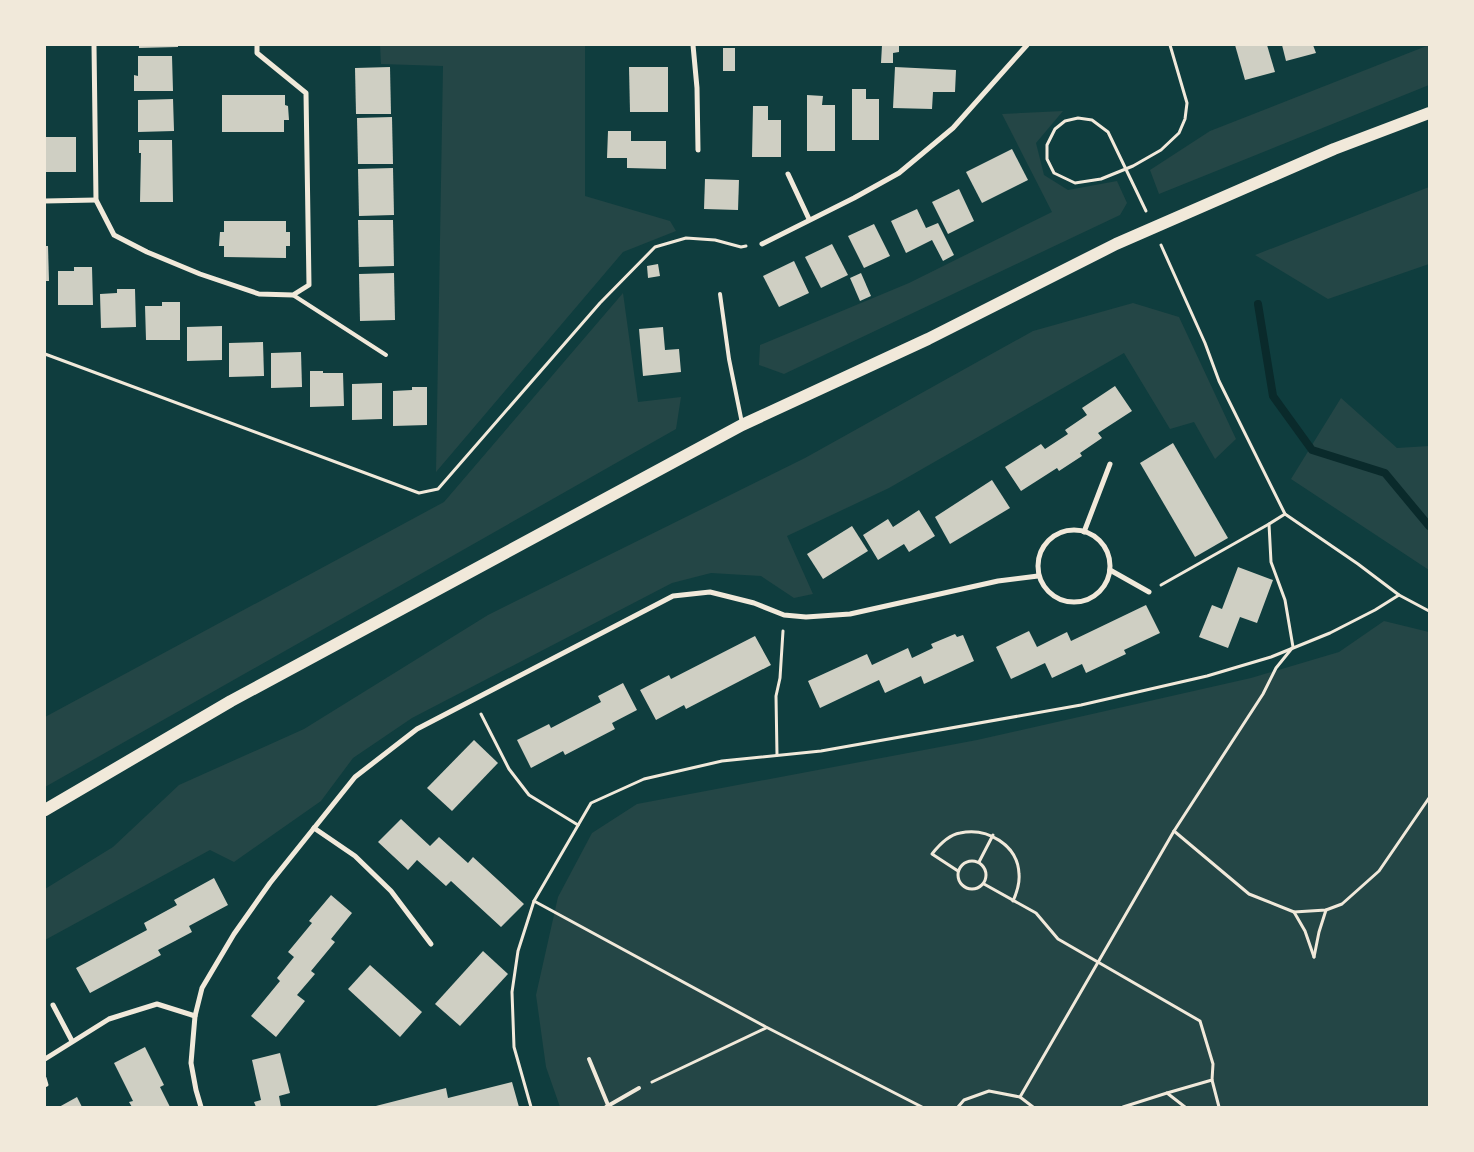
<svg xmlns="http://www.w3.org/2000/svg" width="1474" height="1152" font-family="Signika,sans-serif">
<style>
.green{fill:#244646}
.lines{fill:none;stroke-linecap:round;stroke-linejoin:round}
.stream{stroke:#0a2a2b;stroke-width:8}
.building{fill:#cfcfc3}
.path{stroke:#f1e9da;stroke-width:3}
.service{stroke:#f1e9da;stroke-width:4}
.minor{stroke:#f1e9da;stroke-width:5}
.primary{stroke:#f1e9da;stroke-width:12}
</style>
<rect width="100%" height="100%" fill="#0f3d3e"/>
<g class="green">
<path d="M380 45H585V196L670 221 676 231 623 252 436 472 443 66 381 64Z"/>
<path d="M1429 45V85L1159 194 1150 170 1210 131Z"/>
<path d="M1063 111 1036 143 1044 175 1068 190 1117 181 1127 203 1120 215 784 374 759 365 760 345 909 283 1052 212 1002 114Z"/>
<path d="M1429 187V264L1328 299 1255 255Z"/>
<path d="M623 293 638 402 681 397 676 429 45 787V717L444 502Z"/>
<path d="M1133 303 1179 317 1236 439 1215 459 1194 422 1170 429 1124 353 889 488 787 536 813 594 794 598 761 576 711 573 672 583 412 718 353 758 321 801 234 862 210 850 45 940V889L113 847 179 785 304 729 488 615 805 458 1033 331Z"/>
<path d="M1341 398 1397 448 1429 446V570L1291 479Z"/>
<path d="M1384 621 1429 632V1107H560L546 1067 536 995 558 897 592 833 637 804 977 740 1251 678 1339 652Z"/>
</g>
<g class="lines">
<path class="stream" d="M1258 304 1273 396 1312 450 1385 473 1429 526"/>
</g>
<g class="building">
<path d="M139 45H178V47L139 48Z"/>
<path d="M882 45H899V52L893 53V63H881Z"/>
<path d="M1235 45H1267L1275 72 1245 80Z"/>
<path d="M1282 45H1313L1316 53 1286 61Z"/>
<rect x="723" y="48" width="12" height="23"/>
<path d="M138 56H172L173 91H134V75L138 76Z"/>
<path d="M390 67 391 114H356L355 68Z"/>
<path d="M629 67H668V112H630Z"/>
<path d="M895 67 956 70 955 92H933L932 109 893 108Z"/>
<path d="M852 89H866V99H879V140H852Z"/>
<path d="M222 95H285V105L288 106 289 120H284V132H222Z"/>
<path d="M807 95 823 96 822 105H835V151H807Z"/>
<path d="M173 99 174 131 138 132V100Z"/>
<path d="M753 106H768V120H781V157H752Z"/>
<path d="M392 117 393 164H358L357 118Z"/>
<path d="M608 131H631V141H666V169L627 168V158H607Z"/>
<rect x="45" y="137" width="31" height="35"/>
<path d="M139 140H172L173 202H140L141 153H139Z"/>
<path d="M1012 149 1028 180 982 203 966 172Z"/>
<path d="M393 168 394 215 359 216 358 169Z"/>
<path d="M705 179 739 180 738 210 704 209Z"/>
<path d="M959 189 974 221 948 234 932 202Z"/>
<path d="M917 209 926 228 938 223 954 255 943 261 932 240 906 253 891 221Z"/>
<path d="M358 220H393L394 266 359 267Z"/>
<path d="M224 221H286V232H290V246H286V258L224 257V246H219L220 232H224Z"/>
<path d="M874 224 890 256 864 268 848 236Z"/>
<path d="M832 244 848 275 821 288 805 257Z"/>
<path d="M45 246H48L49 281H45Z"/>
<path d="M794 261 809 293 779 307 763 276Z"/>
<path d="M658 264 660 276 648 278 647 266Z"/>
<path d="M74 267H92L93 305H58V271H74Z"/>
<path d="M394 273 395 320 360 321 359 274Z"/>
<path d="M861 273 871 296 860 301 850 278Z"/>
<path d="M117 289H135L136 327 101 328 100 294 117 293Z"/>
<path d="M162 302H180V340H146L145 306H162Z"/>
<path d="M222 326V360L187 361V327Z"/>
<path d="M663 327 665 350 679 349 681 372 643 376 639 329Z"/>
<path d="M263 342 264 376 229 377V343Z"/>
<path d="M301 352 302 387 271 388V353Z"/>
<path d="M310 371H323V373H343L344 406 310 407Z"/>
<path d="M382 383V419L352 420V384Z"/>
<path d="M1115 386 1132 411 1098 433 1102 438 1080 453 1082 456 1059 471 1057 468 1021 491 1005 467 1041 444 1045 449 1068 434 1065 430 1087 415 1082 408Z"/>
<path d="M412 387H427V425L393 426V391L412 390Z"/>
<path d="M1173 443 1228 538 1195 557 1140 463Z"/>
<path d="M992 480 1010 508 950 544 935 517Z"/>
<path d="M919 510 935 536 909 552 904 544 878 560 863 535 888 519 893 527Z"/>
<path d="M852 526 868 551 823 579 807 554Z"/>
<path d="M1238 567 1273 580 1257 623 1240 617 1228 648 1199 637 1212 605 1222 609Z"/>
<path d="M1146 605 1160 633 1124 650 1126 654 1086 673 1082 664 1052 678 1045 663 1011 679 996 647 1029 631 1037 647 1067 632 1071 641Z"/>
<path d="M955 634 957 637 963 635 974 661 924 684 921 676 885 693 879 680 820 708 808 681 867 654 872 665 908 648 912 658 933 648 931 644Z"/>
<path d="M755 636 771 665 686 709 684 705 656 720 640 690 669 675 671 679Z"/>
<path d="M623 683 637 710 612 723 615 729 565 755 563 751 531 768 517 740 549 724 551 728 601 702 598 696Z"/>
<path d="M474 740 498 763 452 811 427 788Z"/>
<path d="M401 819 430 846 439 837 468 863 473 857 524 904 501 927 451 881 446 886 417 860 408 870 378 842Z"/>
<path d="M214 878 228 905 189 926 192 932 158 950 161 955 90 993 76 968 147 930 144 923 177 905 174 900Z"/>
<path d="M331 895 352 913 331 939 335 942 311 971 315 974 297 995 305 1001 276 1037 251 1016 280 981 277 978 294 957 288 952 312 923 309 921Z"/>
<path d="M483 951 508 974 460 1026 435 1004Z"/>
<path d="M370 965 422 1012 400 1037 348 989Z"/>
<path d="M145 1047 164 1085 160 1087 170 1107H132L129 1102 133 1101 114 1063Z"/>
<path d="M280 1053 290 1093 279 1096 281 1107H256L254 1102 261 1100 252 1060Z"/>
<path d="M512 1082 519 1107H372L446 1088 448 1098Z"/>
<path d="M77 1097 82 1107H59Z"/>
</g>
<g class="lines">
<g class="path">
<path d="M1146 211 1134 186 1108 132 1092 120 1078 118 1065 121 1055 129 1047 145V159L1054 173 1075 183 1101 179 1133 166 1161 150 1179 133 1185 119 1187 103 1170 45"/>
<path d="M1161 245 1205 343 1219 381 1285 514 1358 564 1399 595 1429 611"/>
<path d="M45 354 419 493 438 489 600 303 655 247 686 238 715 240 741 247 746 246"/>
<path d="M1161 585 1269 524"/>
<path d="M481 714 509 769 529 795 578 825"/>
<path d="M777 755 776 696 780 678 783 631"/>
<path d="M1174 831 1249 894 1294 912 1326 910 1342 904 1379 871 1429 798"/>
<circle cx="972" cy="875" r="14"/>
<path d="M979 862 993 835"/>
<path d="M958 871 932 854C939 845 948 835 960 833 987 827 1018 845 1019 874 1020 884 1017 892 1013 901"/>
<path d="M984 884 1036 913 1058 939 1200 1021 1213 1064 1212 1080 1167 1093"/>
<path d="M534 901 766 1027 922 1107"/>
<path d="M1294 912 1305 931 1314 957"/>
<path d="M1314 957 1319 932 1326 910"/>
<path d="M45 1078 47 1085 45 1086"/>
<path d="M1212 1080 1219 1107"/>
<path d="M652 1082 766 1028"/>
<path d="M1020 1097 1174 831 1263 694 1276 668 1293 647 1285 600 1271 562 1269 524 1285 514"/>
<path d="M531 1107 514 1047 512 992 518 951 534 901 591 803 644 779 722 761 821 751 1081 705 1207 676 1271 657 1330 633 1375 610 1399 595"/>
<path d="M958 1107 964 1100 989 1091 1020 1097 1033 1107"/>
<path d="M1123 1107 1167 1093 1185 1107"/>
</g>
<g class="service">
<path d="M720 294 729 359 742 423"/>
<path d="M293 295 386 355"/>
<path d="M589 1059 608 1105"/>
<path d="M606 1107 639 1088"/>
</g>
<g class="minor">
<path d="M94 45 96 200 114 235 147 252 200 274 259 294 293 295 309 285 306 93 257 53V45"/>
<path d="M693 45 697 88 698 150"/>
<path d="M788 174 809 219"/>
<path d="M45 201 96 200"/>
<path d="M762 244 854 198 899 173 953 128 1027 45"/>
<circle cx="1074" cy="566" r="36"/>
<path d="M1084 532 1110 464"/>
<path d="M1110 570 1149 592"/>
<path d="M314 828 355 856 391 891 431 944"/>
<path d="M53 1005 72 1041"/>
<path d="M45 1059 109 1019 157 1004 195 1016"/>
<path d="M201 1107 196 1090 191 1063 195 1016 202 988 234 934 270 883 355 777 417 729 673 596 710 592 754 603 784 615 806 617 850 614 998 581 1038 576"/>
</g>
<path class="primary" d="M45 810 231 701 742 425 928 339 1116 244 1334 149 1429 113"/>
</g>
<rect width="1474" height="1152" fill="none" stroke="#f1e9da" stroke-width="92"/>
</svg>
